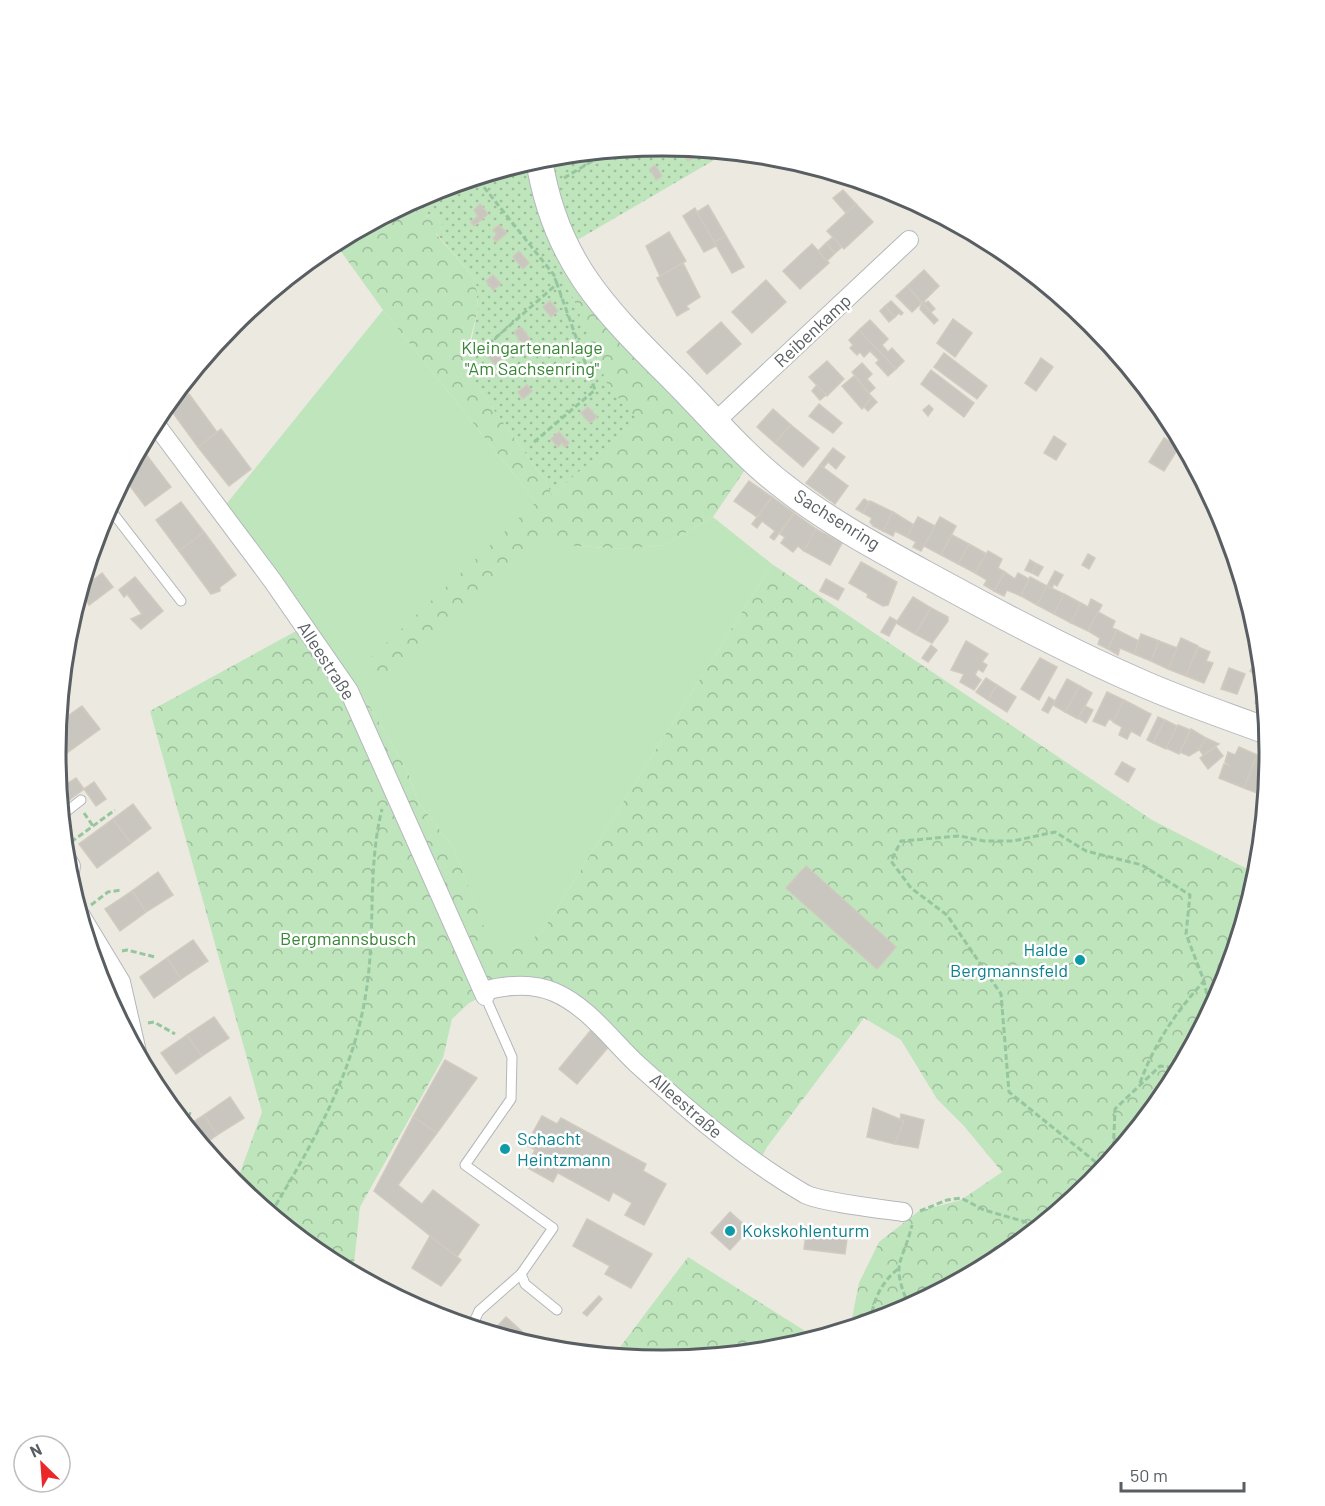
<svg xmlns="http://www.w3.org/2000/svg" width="1325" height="1506" font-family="Barlow,sans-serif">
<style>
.grass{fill:#bfe5bc}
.forest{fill:url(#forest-crowns)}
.garden{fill:url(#garden-dots)}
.building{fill:#c9c5bf;stroke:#d1cabf;stroke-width:1.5}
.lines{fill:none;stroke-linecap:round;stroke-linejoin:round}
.lane-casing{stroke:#b3b7bb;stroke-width:11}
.street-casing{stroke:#b3b7bb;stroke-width:20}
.secondary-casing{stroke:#b4b8bd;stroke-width:28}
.path{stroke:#95c69f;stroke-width:3;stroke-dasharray:6 3;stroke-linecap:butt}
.lane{stroke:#fff;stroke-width:9}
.street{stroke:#fff;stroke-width:18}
.secondary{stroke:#fff;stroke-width:26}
.culture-dot{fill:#0f9aa8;stroke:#fff;stroke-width:2}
.labels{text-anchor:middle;stroke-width:5;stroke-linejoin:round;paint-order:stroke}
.street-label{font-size:18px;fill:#595e62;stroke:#fff}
.park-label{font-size:18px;fill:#378634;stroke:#fff}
.culture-label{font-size:18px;fill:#0d838f;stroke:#fff;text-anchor:start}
.rim{fill:none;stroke:#595e62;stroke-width:3}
</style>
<defs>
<pattern id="forest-crowns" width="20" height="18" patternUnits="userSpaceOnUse" patternTransform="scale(1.5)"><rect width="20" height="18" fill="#bfe5bc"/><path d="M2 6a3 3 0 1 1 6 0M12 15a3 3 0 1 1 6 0" fill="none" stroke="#9ebd9c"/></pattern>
<pattern id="garden-dots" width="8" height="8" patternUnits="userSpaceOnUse" patternTransform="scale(1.5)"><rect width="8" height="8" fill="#bfe5bc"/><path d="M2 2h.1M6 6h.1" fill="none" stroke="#9ebd9c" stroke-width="1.8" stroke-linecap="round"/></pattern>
</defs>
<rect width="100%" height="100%" fill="#ece9e0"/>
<path class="grass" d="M383 310 536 502 575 546 628 549 664 545 713 517 772 564 542 932 520 947 492 949 453 847 418 802 407 770 357 685 224 507Z"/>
<g class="forest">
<path d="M417 199 427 217 432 213 443 226 436 234 476 280 478 310 467 351 478 388 545 480 552 495 637 420 608 387 555 253 751 461 713 517 664 545 628 549 575 546 550 534 379 686 360 668 536 502 383 310 335 243Z"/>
<path d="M772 564 1152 820 1257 874 1223 986 1167 1091 1091 1182 999 1258 894 1314 852 1318 859 1283 879 1242 919 1211 961 1200 1002 1172 964 1126 937 1099 901 1040 864 1018 767 1147 754 1172 723 1150 630 1066 596 1028 547 997 502 993 481 997 469 1003 452 1019 443 1058 360 1207 353 1273 325 1257 236 1184 262 1112 150 711 309 624 357 685 407 770 418 802 453 847 492 948 519 947 542 932Z"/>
<path d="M688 1257 816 1338C752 1357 681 1362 614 1355Z"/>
</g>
<path class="garden" d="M663 146 728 152 555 253 608 386 638 420 552 495 545 480 478 388 466 365 478 310 476 280 436 233 443 226 432 213 426 217 417 206 420 203 417 199 431 192 544 158Z"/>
<g class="building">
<path d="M684 148 688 149 694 157 688 161 681 150Z"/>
<path d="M655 165 662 176 656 180 650 169Z"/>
<path d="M843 190 856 204 846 213 833 198Z"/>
<path d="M480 204 488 214 474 226 471 222 478 216 474 210Z"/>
<path d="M856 204 873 222 844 249 827 231Z"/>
<path d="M708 205 726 236 714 242 697 212Z"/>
<path d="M695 208 716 246 704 252 683 216Z"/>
<path d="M499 225 507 233 496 242 493 238 497 234 493 230Z"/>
<path d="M669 232 686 261 660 276 646 246Z"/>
<path d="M726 236 744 267 732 273 714 242Z"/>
<path d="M833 237 842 247 835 253 826 243Z"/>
<path d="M826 243 835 253 827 261 818 251Z"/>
<path d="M812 244 829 263 800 289 783 271Z"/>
<path d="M519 251 529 263 523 269 513 257Z"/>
<path d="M683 263 700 297 686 306 689 309 677 316 657 278Z"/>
<path d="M924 270 939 286 922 303 907 286Z"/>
<path d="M493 275 501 284 493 290 486 281Z"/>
<path d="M766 280 786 302 752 333 732 312Z"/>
<path d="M907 286 922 303 912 312 896 296Z"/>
<path d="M550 301 558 311 551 317 543 307Z"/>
<path d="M891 301 903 313 901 315 899 313 895 317 885 306Z"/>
<path d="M924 301 926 303 928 301 935 309 931 312 922 303Z"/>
<path d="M922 303 938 320 934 324 920 309Z"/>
<path d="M885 306 895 317 889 322 880 311Z"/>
<path d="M953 319 972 333 955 357 937 343Z"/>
<path d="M870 320 888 339 882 345 888 352 892 348 904 361 896 369 859 330Z"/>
<path d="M721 322 741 344 707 374 687 352Z"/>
<path d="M521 327 530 339 523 345 514 332Z"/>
<path d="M859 330 896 369 888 376 876 363 879 360 870 351 864 357 860 352 857 355 850 348 853 345 849 340Z"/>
<path d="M496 348 504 357 494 364 487 355Z"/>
<path d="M944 353 987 386 977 399 934 367Z"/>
<path d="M1041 358 1053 367 1036 391 1025 383Z"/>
<path d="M827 361 844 379 827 396 809 377Z"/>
<path d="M568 362 575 369 567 376 561 369Z"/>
<path d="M862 363 872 374 867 379 875 388 869 393 852 372Z"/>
<path d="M931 370 974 403 964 417 921 384Z"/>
<path d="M854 376 872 397 862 409 842 386Z"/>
<path d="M527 385 532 391 523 399 518 392Z"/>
<path d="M817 385 826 395 820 400 812 391Z"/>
<path d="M189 394 217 432 198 447 170 409Z"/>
<path d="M872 397 877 402 868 411 864 407Z"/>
<path d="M819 404 842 423 833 433 809 416Z"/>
<path d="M929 405 933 409 928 416 923 410Z"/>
<path d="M588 407 597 417 590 423 581 413Z"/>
<path d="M773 409 791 425 775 443 757 427Z"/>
<path d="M791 425 819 448 803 467 775 443Z"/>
<path d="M221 429 251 469 229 486 198 447Z"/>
<path d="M559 432 569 443 565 447 562 443 558 447 551 439Z"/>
<path d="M1054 436 1066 444 1056 460 1044 453Z"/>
<path d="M1164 438 1179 447 1164 471 1149 462Z"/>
<path d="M141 446 148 457 128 471Z"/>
<path d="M833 448 845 457 836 469 828 462 824 467 819 466Z"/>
<path d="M148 457 171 487 145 506 124 478 128 471Z"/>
<path d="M820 465 848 486 835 504 806 483Z"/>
<path d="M749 481 772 497 757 517 734 501Z"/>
<path d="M772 497 794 513 774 540 770 537 775 531 762 521 757 528 752 524Z"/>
<path d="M864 499 869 502 863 513 856 509Z"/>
<path d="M870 501 893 512 883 531 873 526 870 522 872 518 863 513Z"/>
<path d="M181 502 204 532 179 551 156 520Z"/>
<path d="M893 512 914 525 907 537 895 531 893 536 883 531Z"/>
<path d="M794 513 816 529 804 551 798 546 793 552 781 543 785 537 780 534Z"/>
<path d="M918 517 935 526 921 551 913 547 916 542 907 537Z"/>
<path d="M940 517 956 526 941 555 924 546Z"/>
<path d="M816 529 842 543 830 565 804 551Z"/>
<path d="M204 532 236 575 220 587V591L211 594 179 551Z"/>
<path d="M952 535 969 544 958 564 941 555Z"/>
<path d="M969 544 987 554 975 573 958 564Z"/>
<path d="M988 551 1002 559 998 568 1005 572 994 591 984 585 987 580 975 573Z"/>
<path d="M1088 554 1095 558 1089 569 1082 565Z"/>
<path d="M1030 560 1037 564 1032 573 1025 570Z"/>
<path d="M861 562 897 582 888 605 883 606 867 597 868 594 849 583Z"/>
<path d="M1037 564 1043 567 1038 576 1032 573Z"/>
<path d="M1055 571 1063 575 1057 586 1054 584 1052 588 1047 586Z"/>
<path d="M1005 572 1015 579 1018 573 1029 579 1021 596 1007 590 1004 596 994 591Z"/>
<path d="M102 573 113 587 89 605 81 590Z"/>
<path d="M135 577 163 611 141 629 131 619 142 614 127 594 124 597 119 590Z"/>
<path d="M1030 577 1047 586 1037 605 1021 596Z"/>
<path d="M826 579 844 589 838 600 820 591Z"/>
<path d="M1047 586 1064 594 1054 614 1037 605Z"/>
<path d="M1064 594 1081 603 1071 623 1054 614Z"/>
<path d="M913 597 931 608 915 634 896 623Z"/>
<path d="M1091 599 1102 605 1088 631 1071 623 1081 603 1088 607Z"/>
<path d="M931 608 948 617V621L932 643 915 634Z"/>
<path d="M1098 612 1115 621 1112 628 1117 630 1108 649 1098 644 1100 638 1088 631Z"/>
<path d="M890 617 897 621 889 636 881 632Z"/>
<path d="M1117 630 1139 641 1134 654 1120 648 1118 655 1108 649Z"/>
<path d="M1141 634 1159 641 1151 661 1134 654Z"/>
<path d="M1181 638 1198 646 1186 676 1168 669Z"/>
<path d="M966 641 988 654 982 662 987 665 983 672 978 669 975 675 981 680 974 690 960 682 964 674 951 670Z"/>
<path d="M1159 641 1177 648 1168 669 1151 661Z"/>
<path d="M931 645 937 650 928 662 922 658Z"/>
<path d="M1198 647 1210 652 1206 661 1213 663 1204 683 1186 676Z"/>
<path d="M1260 655 1262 679 1250 671Z"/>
<path d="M1040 658 1057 667 1039 700 1021 689Z"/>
<path d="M1229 668 1245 674 1237 694 1221 689Z"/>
<path d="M986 678 997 685 988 700 976 692Z"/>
<path d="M1067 679 1080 686 1065 712 1053 705Z"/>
<path d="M997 685 1016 697 1007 712 988 700Z"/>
<path d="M1080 686 1092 693 1078 719 1065 712Z"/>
<path d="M1263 687 1265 708 1255 703Z"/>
<path d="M1107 692 1124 700 1113 721 1109 719 1105 726 1093 721Z"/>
<path d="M1049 697 1055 701 1048 713 1042 710Z"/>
<path d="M1124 700 1151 714 1140 736 1131 731 1127 739 1119 735 1122 727 1113 722Z"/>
<path d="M82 706 100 729 60 758 56 752 58 723Z"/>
<path d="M1085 706 1093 710 1086 723 1078 718Z"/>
<path d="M1158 717 1165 720 1153 743 1147 740Z"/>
<path d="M1165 720 1177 726 1166 749 1153 743Z"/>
<path d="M1178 725 1190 730 1179 754 1166 748Z"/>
<path d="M1191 729 1206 738 1202 748 1189 756 1180 752 1179 754Z"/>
<path d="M1206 738 1219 744 1203 755 1199 749Z"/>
<path d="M1216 747 1223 756 1208 769 1200 758Z"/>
<path d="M1239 747 1257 755 1244 788 1219 778 1224 764 1231 766 1225 762 1228 752 1235 755Z"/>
<path d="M1257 755 1269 759 1265 796 1244 788Z"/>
<path d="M1122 762 1135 769 1128 782 1115 774Z"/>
<path d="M76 778 84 789 61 806 59 789Z"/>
<path d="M94 782 106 799 96 806 84 789Z"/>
<path d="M133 804 151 828 131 843 113 819Z"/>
<path d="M113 819 131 843 97 868 79 844Z"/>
<path d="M806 866 896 947 877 969 786 888Z"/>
<path d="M158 872 173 895 146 912 132 891Z"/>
<path d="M132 891 146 912 120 931 105 909Z"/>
<path d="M193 940 208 961 181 979 167 958Z"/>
<path d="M167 958 181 979 154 998 140 977Z"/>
<path d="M214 1017 229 1038 202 1056 187 1035Z"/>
<path d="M591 1030 610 1045 577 1084 559 1069Z"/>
<path d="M187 1035 202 1056 176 1074 161 1053Z"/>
<path d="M445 1060 477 1078 437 1133 413 1117Z"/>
<path d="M230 1097 244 1118 217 1135 204 1115Z"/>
<path d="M873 1108 904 1121 895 1144 867 1137Z"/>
<path d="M901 1114 924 1120 918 1148 895 1144 904 1121 900 1120Z"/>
<path d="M204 1115 217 1135 203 1145 187 1126Z"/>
<path d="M542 1116 557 1124 561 1118 646 1164 643 1171 666 1184 644 1225 625 1215 632 1203 613 1192 609 1201 558 1173 562 1164 526 1145Z"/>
<path d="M413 1117 437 1133 398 1185 422 1204 433 1190 479 1225 457 1257 374 1191Z"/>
<path d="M535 1150 562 1164 553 1182 526 1167Z"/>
<path d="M730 1212 749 1229 730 1250 711 1233Z"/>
<path d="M587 1219 652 1254 631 1288 605 1274 610 1266 573 1246Z"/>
<path d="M807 1226 848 1231 845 1254 804 1249Z"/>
<path d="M430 1236 461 1260 441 1286 412 1268Z"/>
<path d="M599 1296 602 1299 587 1316 583 1313Z"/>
<path d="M506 1317 539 1347 492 1332Z"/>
</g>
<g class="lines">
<defs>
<g id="lane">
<path d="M109 508 181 601"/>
<path d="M62 815 81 800"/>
<path d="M485 996 512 1057 511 1099 465 1165 553 1228 521 1274 525 1284 557 1310"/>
<path d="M472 1326 479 1311 521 1274"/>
</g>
<g id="street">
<path d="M716 421 909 240"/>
<path d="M154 422 272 580 349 691 485 996"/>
<path d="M66 858 71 866 69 877"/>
<path d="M81 916 121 982 137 1052"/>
<path d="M483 991C506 985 531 982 554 992 587 1006 610 1038 636 1063 689 1111 743 1158 805 1194 820 1202 883 1209 903 1212"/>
</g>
<path id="secondary" d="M539 159C555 262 605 310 675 380 710 415 743 455 782 485 831 524 887 553 942 583 1006 618 1070 652 1137 681 1179 700 1224 715 1267 731"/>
</defs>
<use href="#lane" class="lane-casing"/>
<use href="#street" class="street-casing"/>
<use href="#secondary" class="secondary-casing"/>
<g class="path">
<path d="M564 178 609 151"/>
<path d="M475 356 557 284 554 275 479 181"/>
<path d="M534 442 595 390 557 284"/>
<path d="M84 813 93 826"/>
<path d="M71 842 115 810"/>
<path d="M91 905 108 892 121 890"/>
<path d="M122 951 127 950 155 957"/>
<path d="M148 1023 154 1022 175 1034"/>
<path d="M1140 1083C1154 1044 1176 1012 1204 981"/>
<path d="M172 1107 191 1114"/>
<path d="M1113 1157 1115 1109 1160 1066 1179 1068"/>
<path d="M1103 1168 1009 1092 1001 994 947 915 911 888 891 861 901 841 960 836 984 841H1013L1055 832 1086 851 1142 865 1190 895 1186 934 1204 981 1210 1010"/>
<path d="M920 1211 947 1200 961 1198 984 1210 1026 1222 1042 1223"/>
<path d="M271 1213C316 1138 358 1066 368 978 375 921 368 865 382 809"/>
<path d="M909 1306C890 1261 902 1266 912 1225"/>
<path d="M871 1321C872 1302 882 1281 898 1269"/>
</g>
<use href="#lane" class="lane"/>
<use href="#street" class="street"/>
<use href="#secondary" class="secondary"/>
</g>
<g class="culture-dot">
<circle cx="1080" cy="960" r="6"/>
<circle cx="505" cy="1149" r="6"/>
<circle cx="730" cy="1231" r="6"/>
</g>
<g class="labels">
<g class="street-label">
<text transform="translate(813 331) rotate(-43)" y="6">Reibenkamp</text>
<text transform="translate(837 520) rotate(32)" y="6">Sachsenring</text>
<text transform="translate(326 661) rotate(57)" y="6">Alleestraße</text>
<text transform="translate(686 1106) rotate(41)" y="6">Alleestraße</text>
</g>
<g class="park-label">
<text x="532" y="354">Kleingartenanlage<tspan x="532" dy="21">"Am Sachsenring"</tspan></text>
<text x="348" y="945">Bergmannsbusch</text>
</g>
<g class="culture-label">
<text x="1068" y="956" text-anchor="end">Halde<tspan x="1068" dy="21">Bergmannsfeld</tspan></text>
<text x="517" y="1145">Schacht<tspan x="517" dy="21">Heintzmann</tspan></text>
<text x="742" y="1237">Kokskohlenturm</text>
</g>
</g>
<path d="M0 0H1325V1506H0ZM662 156H663A596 596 0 0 1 1259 752V754A596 596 0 0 1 663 1350H662A596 596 0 0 1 66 754V752A596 596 0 0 1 662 156Z" fill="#fff" fill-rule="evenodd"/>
<path class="rim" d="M662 156H663A596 596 0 0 1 1259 752V754A596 596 0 0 1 663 1350H662A596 596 0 0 1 66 754V752A596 596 0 0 1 662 156Z"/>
<g transform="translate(42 1464) rotate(335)"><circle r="28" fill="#ffffff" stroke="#bdbfc0" stroke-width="1.5"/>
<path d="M0-4.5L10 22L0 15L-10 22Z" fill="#ea282a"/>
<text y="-9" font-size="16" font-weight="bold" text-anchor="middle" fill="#595e62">N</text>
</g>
<path d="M1121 1482v9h123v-9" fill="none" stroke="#595e62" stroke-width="3"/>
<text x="1130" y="1482" font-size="18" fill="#595e62" stroke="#ffffff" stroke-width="4.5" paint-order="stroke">50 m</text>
</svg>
